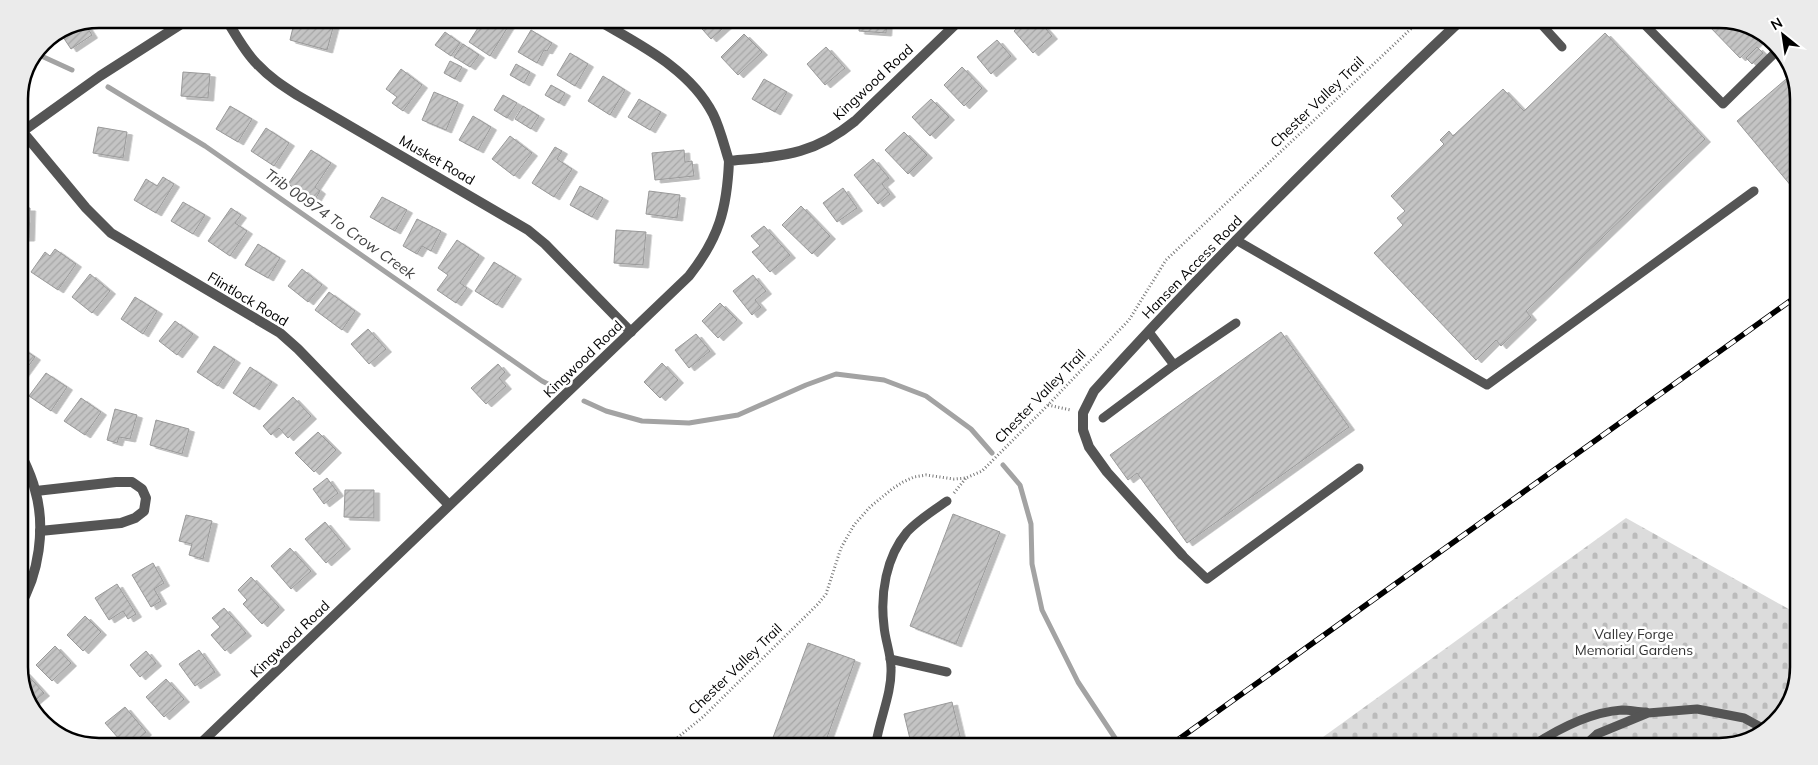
<svg xmlns="http://www.w3.org/2000/svg" width="1818" height="765" font-family="Mulish,sans-serif">
<style>
.cemetery{fill:url(#cemetery-stones)}
.lines{fill:none;stroke-linecap:round;stroke-linejoin:round}
.stream{stroke:#a3a3a3;stroke-width:5}
.building{fill:url(#building-hatch);stroke:#999;filter:url(#shadow)}
.path{stroke:#777;stroke-width:3;stroke-dasharray:1 2.5;stroke-linecap:butt}
.service{stroke:#555;stroke-width:9}
.minor{stroke:#555;stroke-width:10}
.rail-casing{stroke:#000;stroke-width:5.5}
.rail{stroke:#fff;stroke-width:4;stroke-dasharray:11;stroke-linecap:butt}
.labels{text-anchor:middle;stroke-width:5;stroke-linejoin:round;paint-order:stroke}
.street-label{font-size:14px;fill:#000;stroke:#fff}
.park-label{font-size:14px;fill:#333;stroke:#fff}
.water-label{font-size:15px;font-style:italic;fill:#444;stroke:#fff}
.rim{fill:none;stroke:#000;stroke-width:2.5}
</style>
<defs>
<pattern id="cemetery-stones" width="16" height="16" patternUnits="userSpaceOnUse" patternTransform="scale(1.25)"><rect width="16" height="16" fill="#dcdcdc"/><path d="M2 7V4a2 2 0 0 1 4 0v3zM10 15v-3a2 2 0 0 1 4 0v3z" fill="#bbb"/></pattern>
<pattern id="building-hatch" width="6" height="6" patternUnits="userSpaceOnUse" patternTransform="scale(1.25)"><rect width="6" height="6" fill="#c4c4c4"/><path d="M-1 1l2-2M0 6l6-6M5 7l2-2" fill="none" stroke="#a7a7a7"/></pattern>
<filter id="shadow"><feDropShadow dx="5.5" dy="3" stdDeviation="0" flood-color="#0004"/></filter>
</defs>
<rect width="100%" height="100%" fill="#fff"/>
<path class="cemetery" d="M1626 518 1794 612 1793 697 1764 733 1720 746 1312 745Z"/>
<g class="lines">
<g class="stream">
<path d="M37 54 72 70"/>
<path d="M108 87 205 146 542 381 554 387"/>
<path d="M584 401 606 411 642 421 689 423 738 415 806 385 836 374 884 380 926 396 971 429 992 453"/>
<path d="M1003 465 1020 485 1031 524 1032 564 1042 610 1078 682 1119 744"/>
</g>
</g>
<g class="building">
<path d="M295 19 321 20 334 24 327 50 290 40Z"/>
<path d="M483 20H512L490 56 469 42Z"/>
<path d="M695 21H731L711 39Z"/>
<path d="M860 21 887 22 886 33 859 31Z"/>
<path d="M1024 22H1040L1052 36 1033 53 1014 31Z"/>
<path d="M85 24 92 35 71 49 61 34Z"/>
<path d="M1708 25H1750L1764 35 1740 58Z"/>
<path d="M531 30 552 43 547 51 544 50 537 63 518 52Z"/>
<path d="M445 32 460 43 451 56 435 45Z"/>
<path d="M1605 33 1705 139 1526 311 1531 317 1501 346 1496 340 1476 360 1374 253 1403 225 1397 218 1405 211 1391 196 1444 144 1440 140 1449 131 1453 136 1503 89 1524 111Z"/>
<path d="M744 34 762 52 738 75 721 57Z"/>
<path d="M997 40 1011 56 991 74 977 57Z"/>
<path d="M463 44 479 55 470 67 454 57Z"/>
<path d="M826 47 845 68 825 85 807 64Z"/>
<path d="M1757 47 1763 53 1752 64 1746 58Z"/>
<path d="M570 53 588 64 575 86 557 75Z"/>
<path d="M450 61 462 67 455 79 444 73Z"/>
<path d="M516 64 530 72 524 83 510 75Z"/>
<path d="M962 67 982 88 964 106 944 85Z"/>
<path d="M401 69 422 85 403 111 392 103 397 97 386 89Z"/>
<path d="M183 72 210 74 208 98 181 96Z"/>
<path d="M1792 74 1799 94 1798 182 1792 187 1737 121Z"/>
<path d="M603 76 625 90 610 115 588 101Z"/>
<path d="M764 79 787 92 775 112 752 99Z"/>
<path d="M551 85 565 93 559 103 545 95Z"/>
<path d="M434 92 458 102 446 130 422 120Z"/>
<path d="M503 95 517 103 507 118 494 110Z"/>
<path d="M639 99 661 112 650 130 628 117Z"/>
<path d="M931 99 949 117 930 136 912 117Z"/>
<path d="M230 106 252 119 238 142 216 129Z"/>
<path d="M523 106 539 116 531 129 515 119Z"/>
<path d="M473 116 491 127 478 150 459 140Z"/>
<path d="M98 127 127 132 123 158 93 153Z"/>
<path d="M266 128 289 143 274 166 251 151Z"/>
<path d="M904 132 927 155 908 174 885 150Z"/>
<path d="M510 136 532 153 514 176 492 159Z"/>
<path d="M555 147 562 151 557 159 572 169 554 197 532 183Z"/>
<path d="M311 150 331 163 315 187 320 191 314 201 288 184Z"/>
<path d="M684 150 685 162 692 161 694 176 655 180 652 153Z"/>
<path d="M873 159 889 178 882 184 890 194 878 204 854 175Z"/>
<path d="M163 177 174 184 156 213 134 200 146 179 157 186Z"/>
<path d="M580 186 603 198 592 217 570 205Z"/>
<path d="M843 188 857 208 837 222 823 203Z"/>
<path d="M649 191 680 195 677 218 646 214Z"/>
<path d="M382 197 407 210 395 231 370 217Z"/>
<path d="M183 202 205 215 193 234 171 221Z"/>
<path d="M801 206 830 236 812 254 782 225Z"/>
<path d="M19 208H30L29 238H19Z"/>
<path d="M231 208 241 215 235 223 247 231 230 256 208 241Z"/>
<path d="M417 219 441 231 431 251 422 246 417 254 403 246Z"/>
<path d="M764 226 790 255 770 272 752 252 760 246 751 236Z"/>
<path d="M616 230 646 232 643 265 614 263Z"/>
<path d="M457 240 479 255 460 283 467 288 456 303 437 290 448 275 438 268Z"/>
<path d="M258 244 280 258 268 278 245 265Z"/>
<path d="M55 249 76 264 58 290 31 272 45 252 50 256Z"/>
<path d="M494 262 516 276 497 305 475 291Z"/>
<path d="M302 269 322 285 308 302 288 286Z"/>
<path d="M90 274 110 291 92 313 72 297Z"/>
<path d="M753 275 766 291 755 300 761 307 752 315 733 291Z"/>
<path d="M329 292 355 311 342 330 315 310Z"/>
<path d="M135 297 157 311 143 334 121 319Z"/>
<path d="M720 303 737 320 718 338 702 321Z"/>
<path d="M175 321 193 334 177 355 159 341Z"/>
<path d="M368 329 386 349 369 364 351 344Z"/>
<path d="M1281 332 1349 427 1187 543 1137 473 1128 480 1110 455Z"/>
<path d="M696 334 710 351 689 368 675 350Z"/>
<path d="M19 346 35 357 19 379Z"/>
<path d="M214 346 235 360 218 386 197 372Z"/>
<path d="M662 363 678 380 660 398 644 382Z"/>
<path d="M498 364 505 372 499 378 506 386 486 404 471 388Z"/>
<path d="M250 367 272 382 254 407 233 393Z"/>
<path d="M46 373 67 387 51 411 29 396Z"/>
<path d="M293 397 311 416 288 438 279 428 271 435 263 426Z"/>
<path d="M81 398 101 412 85 435 64 421Z"/>
<path d="M115 409 137 415 130 439 119 437 117 443 107 440Z"/>
<path d="M156 420 189 429 182 454 150 445Z"/>
<path d="M318 432 336 450 314 472 295 453Z"/>
<path d="M327 478 338 493 324 504 313 489Z"/>
<path d="M345 490H374V518L344 517Z"/>
<path d="M953 514 1000 532 956 644 910 626Z"/>
<path d="M186 515 212 521 203 559 189 555 192 544 179 541Z"/>
<path d="M325 522 345 546 326 563 305 539Z"/>
<path d="M290 548 311 571 291 589 271 566Z"/>
<path d="M153 563 164 583 154 589 161 601 151 607 132 575Z"/>
<path d="M251 577 279 607 262 624 243 604 247 600 238 590Z"/>
<path d="M117 584 136 614 128 619 123 611 109 620 95 598Z"/>
<path d="M224 608 246 633 225 651 211 635 220 627 212 618Z"/>
<path d="M85 616 101 632 83 651 67 635Z"/>
<path d="M808 643 855 660 825 743H771Z"/>
<path d="M55 646 71 663 52 681 36 665Z"/>
<path d="M199 650 215 672 195 686 179 664Z"/>
<path d="M146 651 156 663 140 677 130 665Z"/>
<path d="M24 671 44 693 31 704 20 675Z"/>
<path d="M166 679 184 699 164 717 146 697Z"/>
<path d="M952 702 962 744 911 743 904 714Z"/>
<path d="M125 707 146 732 136 741 120 740 105 723Z"/>
</g>
<g class="lines">
<g class="path">
<path d="M1048 405 1071 410"/>
<path d="M954 493 966 478"/>
<path d="M672 742 703 717 818 604 826 594 841 548 854 525 870 507 892 489 903 482 914 477 926 475 954 479 966 478 982 471 1048 405 1129 320 1166 260 1416 24"/>
</g>
<g class="service">
<path d="M1541 24 1562 47"/>
<path d="M1644 24 1723 104 1780 48"/>
<path d="M1236 240 1487 385 1754 191"/>
<path d="M1174 365 1236 323"/>
<path d="M1103 418 1174 365 1149 332"/>
<path d="M1182 555 1207 579 1359 468"/>
<path d="M890 659 947 672"/>
<path d="M876 743C880 718 892 693 891 668 891 654 885 640 884 626 880 594 886 557 907 532 918 520 934 510 947 501"/>
<path d="M1532 746C1558 729 1591 712 1622 710 1630 710 1638 712 1646 712"/>
<path d="M1584 746 1597 734 1648 713 1697 709 1744 718 1766 730"/>
</g>
<g class="minor">
<path d="M226 19C236 35 244 51 257 64 269 77 283 86 297 95L528 230 545 244 631 332"/>
<path d="M599 21C640 45 690 69 713 114 720 128 724 145 729 161"/>
<path d="M22 131 86 208 111 233 280 333 298 349 449 505"/>
<path d="M19 134 100 76 189 19"/>
<path d="M19 450C25 463 32 476 35 490 46 527 39 575 19 607"/>
<path d="M36 491 116 482H132L142 489 146 498 144 511 135 518 121 523 40 531"/>
<path d="M1182 555 1107 472 1089 447 1083 430V413L1094 391C1209 263 1332 142 1457 24"/>
<path d="M203 741 689 276C719 238 727 209 729 161 781 156 812 156 855 121L958 22"/>
</g>
<defs>
<path id="rail" d="M1172 744 1797 296"/>
</defs>
<use href="#rail" class="rail-casing"/>
<use href="#rail" class="rail"/>
</g>
<g class="labels">
<g class="street-label">
<text transform="translate(873 82) rotate(-43)" y="5">Kingwood Road</text>
<text transform="translate(1317 102) rotate(-44)" y="5">Chester Valley Trail</text>
<text transform="translate(437 160) rotate(30)" y="5">Musket Road</text>
<text transform="translate(1192 267) rotate(-46)" y="5">Hansen Access Road</text>
<text transform="translate(248 299) rotate(31)" y="5">Flintlock Road</text>
<text transform="translate(583 359) rotate(-44)" y="5">Kingwood Road</text>
<text transform="translate(1040 396) rotate(-46)" y="5">Chester Valley Trail</text>
<text transform="translate(290 639) rotate(-44)" y="5">Kingwood Road</text>
<text transform="translate(735 669) rotate(-44)" y="5">Chester Valley Trail</text>
</g>
<g class="park-label">
<text x="1634" y="639">Valley Forge<tspan x="1634" dy="16">Memorial Gardens</tspan></text>
</g>
<g class="water-label">
<text transform="translate(340 224) rotate(35)" y="5">Trib 00974 To Crow Creek</text>
</g>
</g>
<path d="M0 0H1818V765H0ZM99 28H1719A71 71 0 0 1 1790 99V667A71 71 0 0 1 1719 738H99A71 71 0 0 1 28 667V99A71 71 0 0 1 99 28Z" fill="#ebebeb" fill-rule="evenodd"/>
<path class="rim" d="M99 28H1719A71 71 0 0 1 1790 99V667A71 71 0 0 1 1719 738H99A71 71 0 0 1 28 667V99A71 71 0 0 1 99 28Z"/>
<g transform="translate(1783 35) rotate(330)" stroke="#ffffff" stroke-width="4" paint-order="stroke">
<path d="M0-4L9 19L0 12L-9 19Z" fill="#000000"/>
<text y="-8" font-size="14" font-weight="bold" text-anchor="middle" fill="#000000">N</text>
</g>
</svg>
